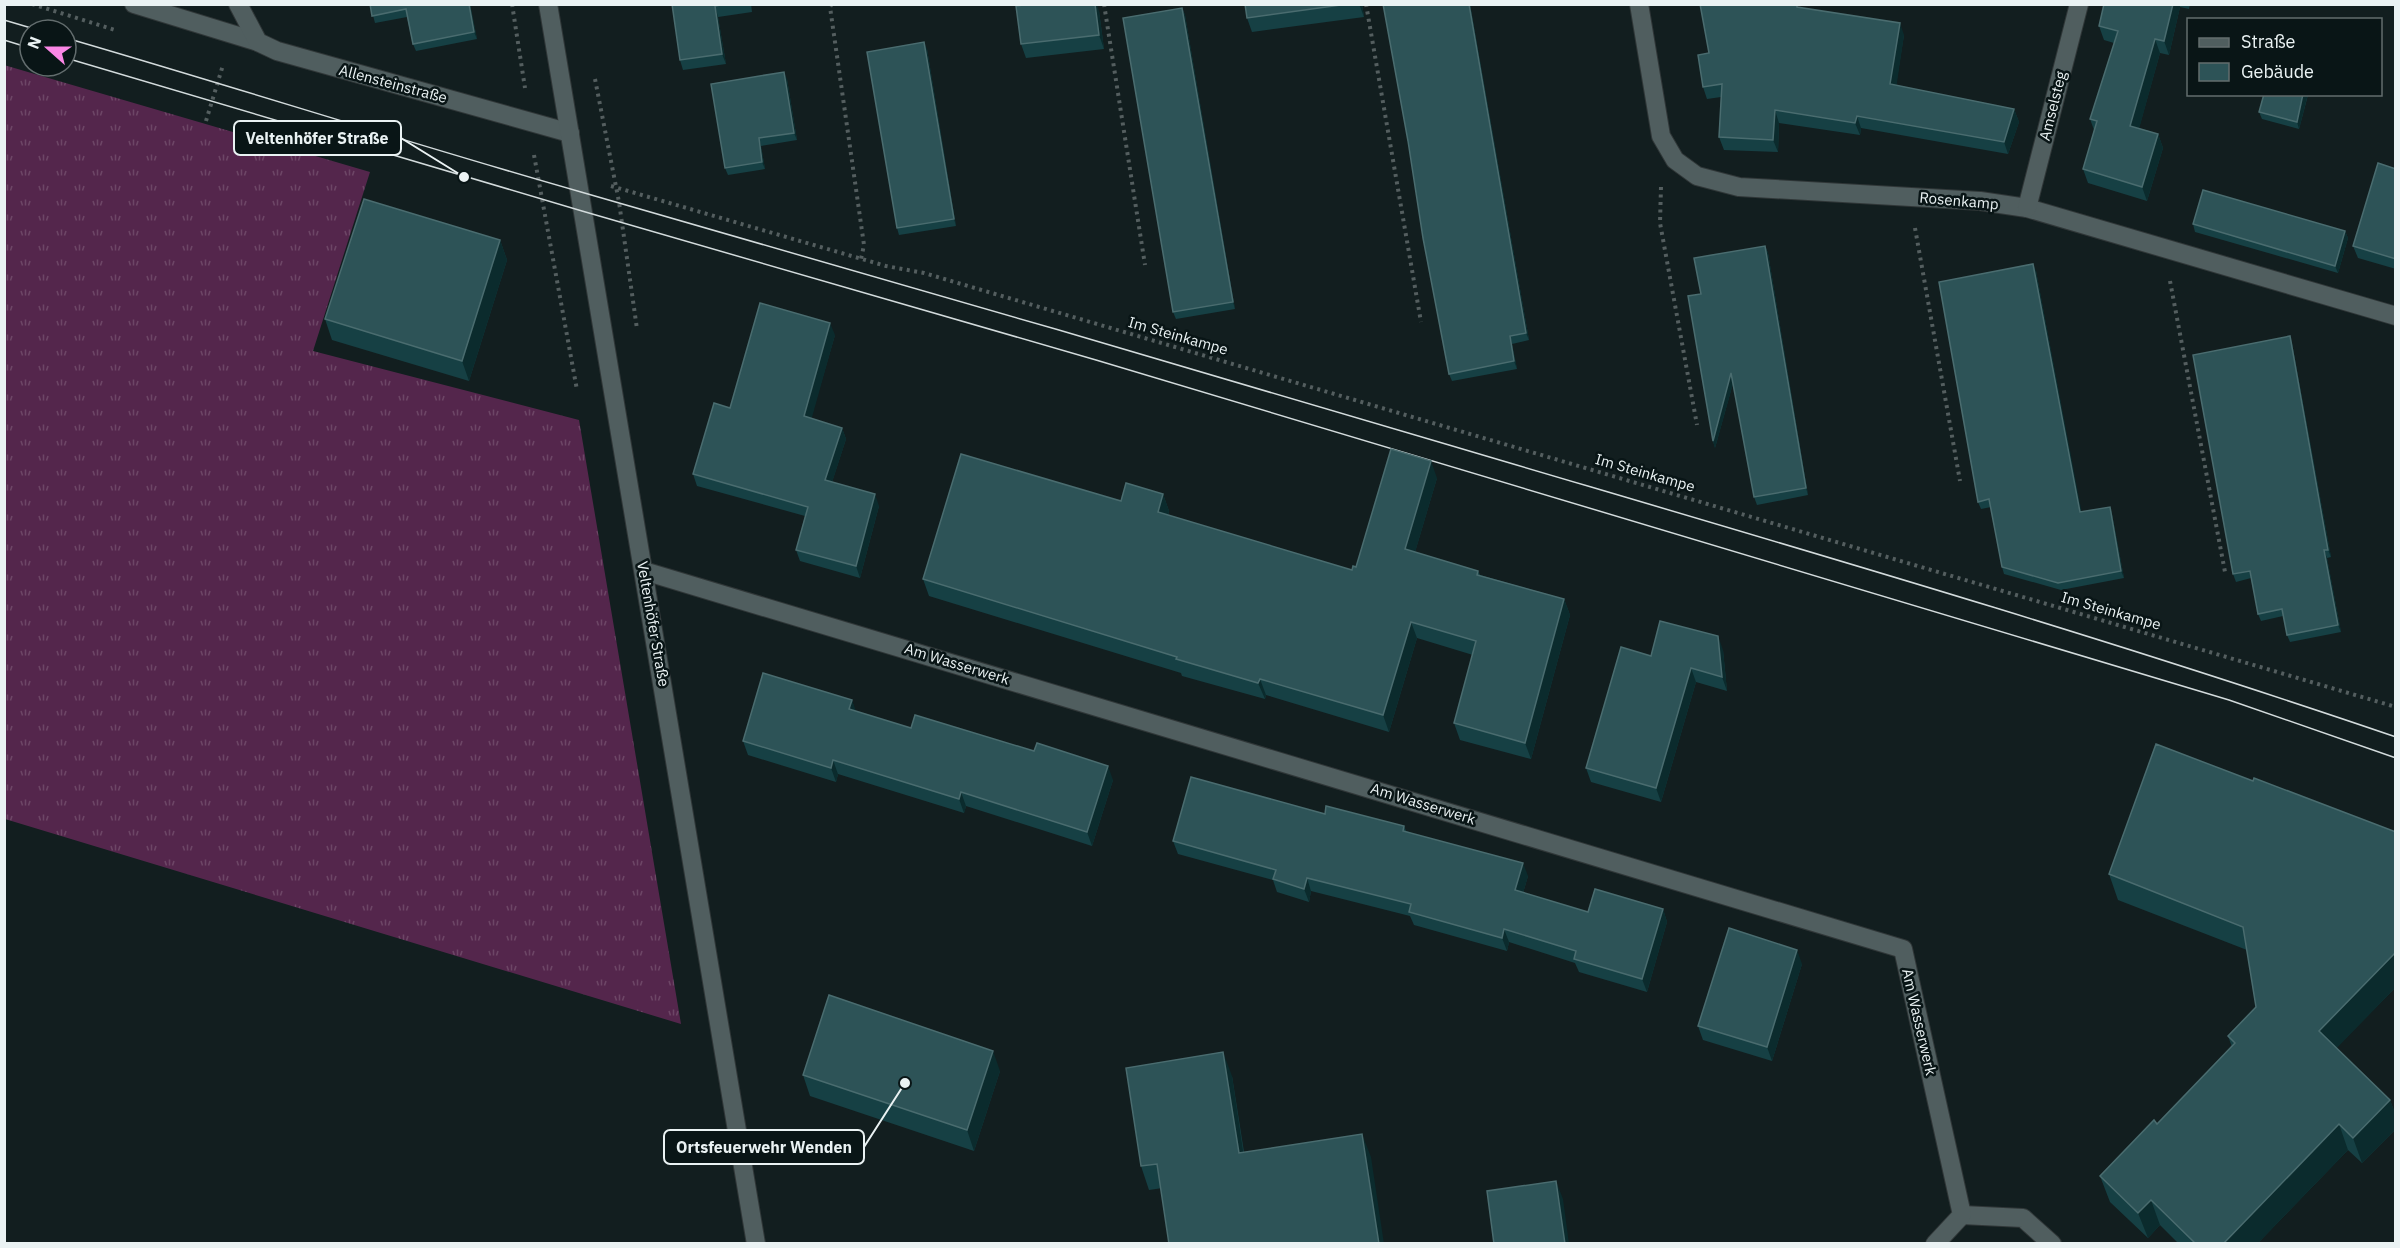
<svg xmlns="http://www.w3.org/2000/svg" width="2400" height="1248" font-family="'IBM Plex Sans',sans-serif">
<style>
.grass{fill:url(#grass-tufts)}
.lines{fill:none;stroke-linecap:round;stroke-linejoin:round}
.lane-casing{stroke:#303738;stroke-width:20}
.street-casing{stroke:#303738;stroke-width:20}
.secondary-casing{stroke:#303738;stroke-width:20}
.path{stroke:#545e5f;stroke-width:4;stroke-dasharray:3 4.5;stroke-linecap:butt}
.lane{stroke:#505e5f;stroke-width:18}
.street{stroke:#505e5f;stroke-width:18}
.secondary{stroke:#505e5f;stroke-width:18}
.tram{stroke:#d3dbdc;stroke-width:1.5}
.wall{fill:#164044}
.shaded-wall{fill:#0b2b2d}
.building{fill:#2d5357;stroke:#4a6c6f;stroke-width:1.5}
.labels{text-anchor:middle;stroke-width:5;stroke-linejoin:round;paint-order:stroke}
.street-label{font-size:15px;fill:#eaf2f3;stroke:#091516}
.leader{fill:none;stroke:#eaf2f3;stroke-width:2}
.callout-dot{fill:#eaf2f3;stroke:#091516;stroke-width:2}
.callout{fill:#091516;stroke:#eaf2f3;stroke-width:2}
.callout-label{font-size:16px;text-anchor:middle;font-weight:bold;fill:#eaf2f3}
</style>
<defs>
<pattern id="grass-tufts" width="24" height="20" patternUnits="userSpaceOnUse" patternTransform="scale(1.5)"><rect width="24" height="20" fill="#54264c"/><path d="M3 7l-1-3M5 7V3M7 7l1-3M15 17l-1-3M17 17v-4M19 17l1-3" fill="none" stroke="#6d4666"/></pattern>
</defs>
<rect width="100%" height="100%" fill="#121e1f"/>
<path class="grass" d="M4 65 370 172 313 351 579 420 681 1024 5 819Z"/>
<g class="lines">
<defs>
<path id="lane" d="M1962 1215 2023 1218 2052 1244"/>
<g id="street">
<path d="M134 4 258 42"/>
<path d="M238 4 258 42 277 51 570 133"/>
<path d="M1639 4 1661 136 1675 160 1697 176 1739 187 1980 201 2027 208 2396 316"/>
<path d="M2027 208 2079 4"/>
<path d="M644 571 1903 949 1962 1215 1935 1244"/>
</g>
<path id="secondary" d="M548 4 756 1244"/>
</defs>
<use href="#lane" class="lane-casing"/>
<use href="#street" class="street-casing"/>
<use href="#secondary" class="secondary-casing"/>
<g class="path">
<path d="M32 4 115 30"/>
<path d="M512 4 525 88"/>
<path d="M832 4 830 7 864 245 861 259"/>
<path d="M1104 4 1145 265"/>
<path d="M1366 4 1421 322"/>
<path d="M595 79 619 202 637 329"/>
<path d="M206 121 223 65"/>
<path d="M534 155 577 390"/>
<path d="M611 186 886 266 924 273 2396 707"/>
<path d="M1661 187 1660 223 1697 425"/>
<path d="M1915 228 1960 481"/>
<path d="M2170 281 2225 572"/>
</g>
<use href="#lane" class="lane"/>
<use href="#street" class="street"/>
<use href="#secondary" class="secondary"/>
<g class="tram">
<path d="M4 20 38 30"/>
<path d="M66 38C238 88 409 143 581 192 871 275 1160 359 1449 445 1766 539 2083 630 2396 737"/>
<path d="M4 40 30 48"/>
<path d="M66 58 582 211 1096 360 2229 700 2396 758"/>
</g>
</g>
<g class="wall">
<path d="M370 4H470L477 39 416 51 413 44 407 17 375 23Z"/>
<path d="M672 4H751L752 12 718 17 726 64 683 70 680 60Z"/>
<path d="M1245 4H1362L1364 17 1252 32 1247 18Z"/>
<path d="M1383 4H1470L1529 340 1512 344 1517 369 1452 381 1449 374 1408 141Z"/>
<path d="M2104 4H2190L2189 9 2180 7 2169 55 2160 53 2139 128 2158 134 2163 148 2147 201 2088 183 2083 169 2094 130 2090 119 2114 43 2104 40 2099 26Z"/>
<path d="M1800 7 1904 35 1896 85 2014 109 2019 122 2008 154 1861 128 1860 135 1779 123 1778 152 1724 150 1719 137 1721 97 1707 99 1703 87 1709 53Z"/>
<path d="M1182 8 1185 15 1235 309 1176 319 1173 312Z"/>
<path d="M1099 11 1104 49 1026 58 1021 44Z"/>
<path d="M927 49 956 226 899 235 897 228Z"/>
<path d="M787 79 797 140 761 146 765 169 728 175 725 168Z"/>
<path d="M2308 95 2299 129 2262 119 2259 112Z"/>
<path d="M2396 169V269L2358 258 2353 246Z"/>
<path d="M2193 224 2345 231 2348 238 2338 273 2195 232Z"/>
<path d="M500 240 507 260 469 381 332 340 325 319Z"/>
<path d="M1765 246 1768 253 1808 495 1757 505 1754 497 1733 383 1715 448 1713 441 1701 294Z"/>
<path d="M2036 271 2081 512 2110 507 2112 514 2124 578 2061 590 2004 574 2002 567 1991 507 1981 509 1978 502Z"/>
<path d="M835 335 811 418 842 428 846 439 832 482 879 506 860 578 800 561 796 550 805 516 697 486 693 474 730 408Z"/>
<path d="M2290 336 2292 343 2331 557 2327 558 2341 632 2290 642 2287 635 2283 616 2261 621 2258 614 2251 578 2236 582 2233 574Z"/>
<path d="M1437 478 1415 552 1478 571 1480 575 1564 599 1570 615 1531 759 1460 740 1454 723 1473 655 1417 638 1389 732 1266 695 1265 699 1182 676 1181 673 929 596 923 579 1121 501 1163 494 1169 511 1168 515 1352 570 1356 567Z"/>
<path d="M1723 650 1727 691 1696 682 1661 802 1591 782 1586 768 1651 656Z"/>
<path d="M852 700 855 711 911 728 1113 780 1092 846 966 806 964 813 838 774 836 782 748 755 743 741Z"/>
<path d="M2253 781 2396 832V987L2336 1048 2390 1100 2396 1116V1129L2362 1163 2348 1150 2257 1244H2179L2160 1225 2148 1238 2110 1202 2100 1176 2157 1124 2232 1047 2228 1036 2256 1007 2247 950 2118 900 2109 874Z"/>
<path d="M1325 814 1404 826 1406 831 1528 876 1523 893 1588 912 1663 909 1667 922 1647 992 1579 972 1575 963 1509 942 1507 951 1414 925 1410 916 1311 891 1309 902 1277 892 1273 880 1178 854 1173 841Z"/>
<path d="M1802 964 1772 1061 1703 1040 1698 1026Z"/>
<path d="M1000 1071 974 1151 810 1096 803 1075Z"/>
<path d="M1232 1076 1244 1152 1371 1157 1149 1190 1141 1166Z"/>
</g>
<g class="shaded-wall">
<path d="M469 4H470L477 39 474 32Z"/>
<path d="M1095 4H1097L1099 11 1104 49 1099 35Z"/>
<path d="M1359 4H1362L1364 17Z"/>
<path d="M1469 4H1470L1529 340 1526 333Z"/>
<path d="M2173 4H2180V7L2169 55 2164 41Z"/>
<path d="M715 6 718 17 726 64 722 54Z"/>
<path d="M1182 8 1185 15 1235 309 1233 302Z"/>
<path d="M1900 23 1904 35 1895 96 1890 84Z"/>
<path d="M2155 39 2160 53 2136 140 2130 126Z"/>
<path d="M924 42 927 49 956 226 954 219Z"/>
<path d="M784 72 787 79 797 140 794 133Z"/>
<path d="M2303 94H2308L2299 129 2297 122Z"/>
<path d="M2014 109 2019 122 2008 154 2004 142Z"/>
<path d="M1775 110 1779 123 1778 152 1773 140Z"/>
<path d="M1857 116 1861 128 1860 135 1855 123Z"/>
<path d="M2158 134 2163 148 2147 201 2142 187Z"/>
<path d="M759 138 761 146 765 169 762 162Z"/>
<path d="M2345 231 2348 238 2338 273 2335 266Z"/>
<path d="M500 240 507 260 469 381 462 361Z"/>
<path d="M1765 246 1768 253 1808 495 1806 488Z"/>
<path d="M2033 264 2036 271 2083 519 2080 512Z"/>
<path d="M830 323 835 335 809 428 804 416Z"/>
<path d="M1510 336 1512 344 1517 369 1514 361Z"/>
<path d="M2290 336 2292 343 2331 557 2328 550Z"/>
<path d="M1731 373 1734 380 1715 448 1713 441Z"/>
<path d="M842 428 846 439 829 492 825 480Z"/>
<path d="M1431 461 1437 478 1411 566 1405 549Z"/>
<path d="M875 494 879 506 860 578 856 566Z"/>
<path d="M1163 494 1169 511 1164 529 1158 512Z"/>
<path d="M2110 507 2112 514 2124 578 2121 571Z"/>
<path d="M2324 550 2327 558 2341 632 2338 625Z"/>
<path d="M1564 599 1570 615 1531 759 1525 743Z"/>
<path d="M1411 622 1417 638 1389 732 1383 715Z"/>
<path d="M1718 636 1723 650 1727 691 1722 677Z"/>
<path d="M1691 668 1696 682 1661 802 1656 788Z"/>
<path d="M1260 679 1266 695 1265 699 1258 683Z"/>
<path d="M852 700 857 714 849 709Z"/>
<path d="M833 760 838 774 836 782 831 768Z"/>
<path d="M1108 766 1113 780 1092 846 1087 832Z"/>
<path d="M961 792 966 806 964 813 959 799Z"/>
<path d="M1523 863 1528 876 1520 903 1515 890Z"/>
<path d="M1307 878 1311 891 1309 902 1304 889Z"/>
<path d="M1663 909 1667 922 1647 992 1642 979Z"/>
<path d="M1504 929 1509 942 1507 951 1502 938Z"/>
<path d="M1797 950 1802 964 1772 1061 1767 1047Z"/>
<path d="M2396 952V987L2328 1057 2319 1031Z"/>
<path d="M993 1051 1000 1071 974 1151 967 1130Z"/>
<path d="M1223 1052 1232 1076 1247 1177 1239 1153Z"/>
<path d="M2390 1100 2396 1116V1129L2362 1163 2353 1138Z"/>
<path d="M2339 1124 2348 1150 2257 1244H2223Z"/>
<path d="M1362 1134 1371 1157 1384 1244H1379Z"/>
<path d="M1556 1181 1563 1199 1569 1244H1565Z"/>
<path d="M2151 1200 2160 1225 2148 1238 2138 1213Z"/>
</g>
<g class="building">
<path d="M370 4H469L474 32 413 44 406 9 372 16Z"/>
<path d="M672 4H726L715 6 722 54 680 60Z"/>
<path d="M1031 4H1095L1099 35 1021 44 1016 6Z"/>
<path d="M1245 4H1348L1247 18Z"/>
<path d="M1383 4H1469L1526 333 1510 336 1514 361 1449 374 1423 238 1408 141Z"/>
<path d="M1700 4H1797V7L1900 23 1890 84 2014 109 2004 142 1857 116 1855 123 1775 110 1773 140 1719 137 1722 84 1703 87 1698 55 1709 53Z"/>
<path d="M2104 4H2173L2164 41 2155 39 2130 126 2158 134 2142 187 2083 169 2097 121 2090 119 2118 31 2099 26Z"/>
<path d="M1182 8 1233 302 1173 312 1123 18Z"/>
<path d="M924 42 954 219 897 228 867 52Z"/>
<path d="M784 72 794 133 759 138 762 162 725 168 711 84Z"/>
<path d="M2264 94H2303L2297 122 2259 112Z"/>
<path d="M2378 163 2396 169V259L2353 246Z"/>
<path d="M2203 190 2345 231 2335 266 2193 224Z"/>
<path d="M364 199 500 240 462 361 325 319Z"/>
<path d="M1765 246 1806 488 1754 497 1731 373 1713 441 1688 296 1701 294 1694 258Z"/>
<path d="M2033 264 2080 512 2110 507 2121 571 2058 583 2002 567 1989 499 1978 502 1939 282Z"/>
<path d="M760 303 830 323 804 416 842 428 825 480 875 494 856 566 796 550 808 507 693 474 714 403 730 408Z"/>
<path d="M2290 336 2328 550H2324L2338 625 2287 635 2282 609 2258 614 2250 571 2233 574 2193 355Z"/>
<path d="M1391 449 1431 461 1405 549 1478 571 1477 575 1564 599 1525 743 1454 723 1476 641 1411 622 1383 715 1260 679 1258 683 1176 659 1177 657 923 579 961 454 1121 501 1126 483 1163 494 1158 512 1352 570 1353 566 1356 567Z"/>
<path d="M1660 621 1718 636 1722 677 1691 668 1656 788 1586 768 1621 647 1651 656Z"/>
<path d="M763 673 852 700 849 709 911 728 915 715 1034 751 1037 743 1108 766 1087 832 961 792 959 799 833 760 831 768 743 741Z"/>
<path d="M2156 744 2253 781 2254 778 2396 832V952L2319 1031 2390 1100 2353 1138 2339 1124 2223 1244H2196L2151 1200 2138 1213 2100 1176 2154 1120 2157 1124 2235 1043 2228 1036 2256 1007 2243 927 2109 874Z"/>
<path d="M1191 777 1325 814 1326 806 1404 826 1403 831 1523 863 1515 890 1588 912 1595 889 1663 909 1642 979 1574 959 1576 951 1504 929 1502 938 1409 912 1411 904 1307 878 1304 889 1273 879 1276 870 1173 841Z"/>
<path d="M1729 928 1797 950 1767 1047 1698 1026Z"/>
<path d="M829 995 993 1051 967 1130 803 1075Z"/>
<path d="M1223 1052 1239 1153 1362 1134 1379 1244H1169L1157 1164 1141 1166 1126 1068Z"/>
<path d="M1556 1181 1565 1244H1494L1487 1191Z"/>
</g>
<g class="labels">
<g class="street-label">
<text transform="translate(393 84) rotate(15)" y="5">Allensteinstraße</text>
<text transform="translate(2053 106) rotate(-76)" y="5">Amselsteg</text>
<text transform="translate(1959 201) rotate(5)" y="5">Rosenkamp</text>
<text transform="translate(1178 336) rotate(16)" y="5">Im Steinkampe</text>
<text transform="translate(1645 473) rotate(16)" y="5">Im Steinkampe</text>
<text transform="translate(2111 611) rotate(16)" y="5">Im Steinkampe</text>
<text transform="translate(653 624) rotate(80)" y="5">Veltenhöfer Straße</text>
<text transform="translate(957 664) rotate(17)" y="5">Am Wasserwerk</text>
<text transform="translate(1423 804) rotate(17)" y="5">Am Wasserwerk</text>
<text transform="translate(1919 1022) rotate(77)" y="5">Am Wasserwerk</text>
</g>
</g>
<path class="leader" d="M464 177L401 138M905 1083L864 1147"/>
<g class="callout-dot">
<circle cx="464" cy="177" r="6"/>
<circle cx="905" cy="1083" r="6"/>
</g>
<g class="callout">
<rect x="234" y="121" width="167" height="34" rx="6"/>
<rect x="664" y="1130" width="200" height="34" rx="6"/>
</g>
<g class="callout-label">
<text x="317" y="144">Veltenhöfer Straße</text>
<text x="764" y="1153">Ortsfeuerwehr Wenden</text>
</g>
<rect width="2400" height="1248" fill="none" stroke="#eaf2f3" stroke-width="12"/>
<rect x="2187" y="18" width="195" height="78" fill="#091516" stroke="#636d6e" stroke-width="1.5"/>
<rect x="2199" y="38" width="30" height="9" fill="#505e5f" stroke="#636d6e" stroke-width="1.5"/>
<text x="2241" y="48" font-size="18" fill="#eaf2f3">Straße</text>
<rect x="2199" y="63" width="30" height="18" fill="#2d5357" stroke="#636d6e" stroke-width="1.5"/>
<text x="2241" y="78" font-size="18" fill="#eaf2f3">Gebäude</text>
<g transform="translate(48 48) rotate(291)"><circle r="28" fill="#091516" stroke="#636d6e" stroke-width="1.5"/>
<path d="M0-4.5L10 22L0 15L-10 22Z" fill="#fb87e6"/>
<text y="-9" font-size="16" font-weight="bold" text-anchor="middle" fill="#eaf2f3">N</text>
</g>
</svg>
